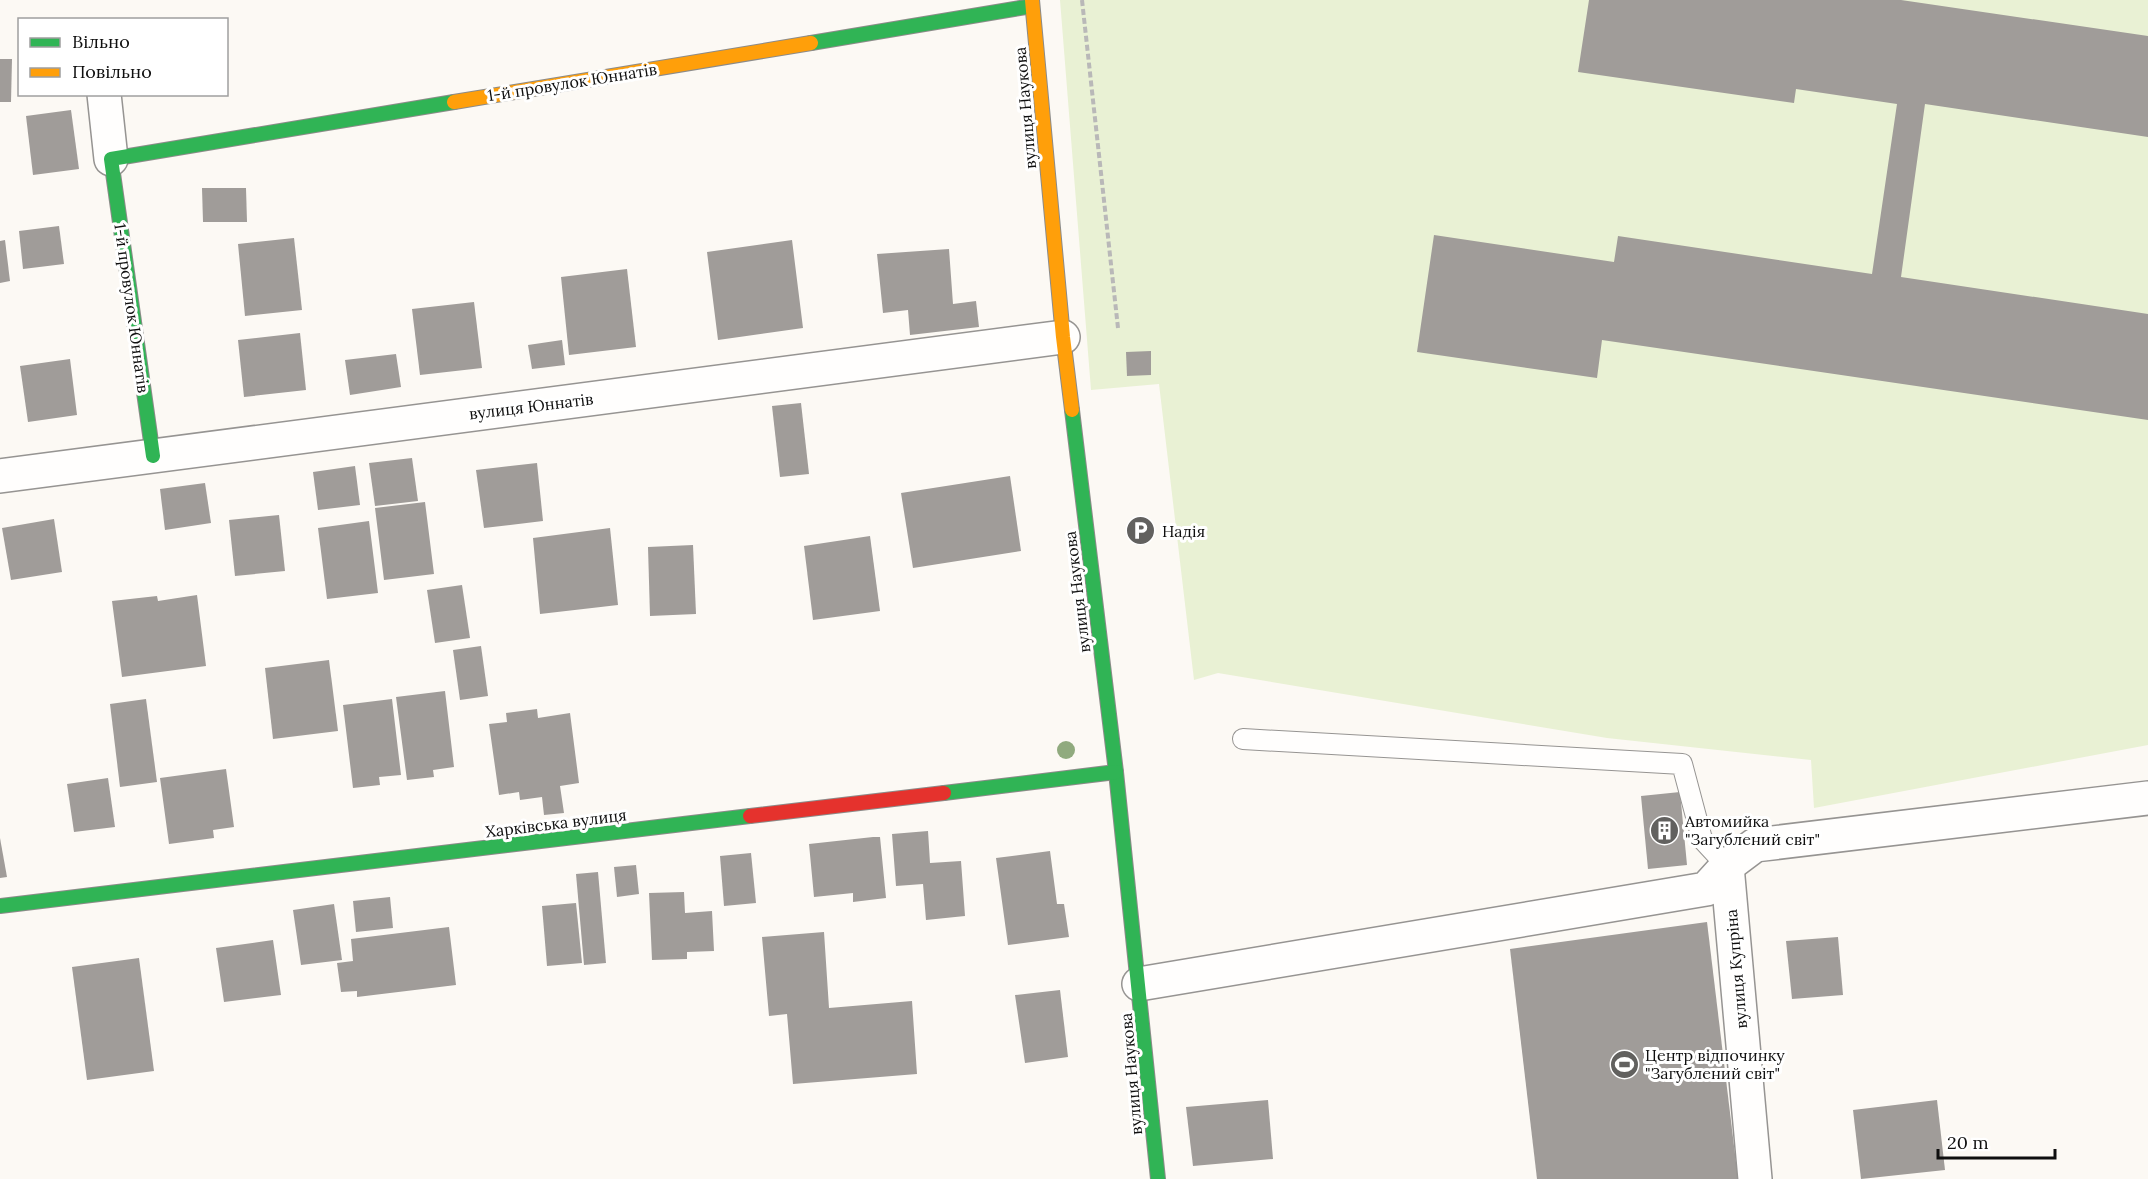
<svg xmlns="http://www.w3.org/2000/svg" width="2148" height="1179" font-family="Lora,serif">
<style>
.green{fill:#e9f1d4}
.building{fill:#a09c99}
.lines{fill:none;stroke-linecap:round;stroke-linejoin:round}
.lane-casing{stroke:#969492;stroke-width:22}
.street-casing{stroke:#969492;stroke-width:36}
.fast-casing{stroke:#8c8b89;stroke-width:16}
.slow-casing{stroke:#8c8b89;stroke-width:16}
.jam-casing{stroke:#8c8b89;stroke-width:16}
.path{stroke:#b9b8b8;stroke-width:4;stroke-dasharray:6 3;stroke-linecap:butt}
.lane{stroke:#fffefd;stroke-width:20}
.street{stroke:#fffefd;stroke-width:33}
.fast{stroke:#30b455;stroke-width:14}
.slow{stroke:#ff9f0a;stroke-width:14}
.jam{stroke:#e5322d;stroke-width:14}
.tree{fill:#90aa7e}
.labels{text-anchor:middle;stroke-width:6;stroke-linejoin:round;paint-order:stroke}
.street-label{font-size:16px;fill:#0f0f0f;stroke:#fff}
.poi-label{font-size:16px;fill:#0f0f0f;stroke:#fff;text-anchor:start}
</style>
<rect width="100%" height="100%" fill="#fcf9f4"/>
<path class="green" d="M1060 0H2148V745L1814 808 1811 760 1607 738 1218 673 1194 680 1159 384 1091 390Z"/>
<g class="building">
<path d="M1589 0H1901L2148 36V137L1925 104 1901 277 2148 314V420L1602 340 1597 378 1417 352 1434 235 1614 262 1618 236 1872 274 1897 104 1796 89 1794 103 1578 72Z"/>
<path d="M0 59H12L11 102H0Z"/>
<path d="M71 110 79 169 33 175 26 116Z"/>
<path d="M202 188H246L247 222H203Z"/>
<path d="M59 226 64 264 23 269 19 231Z"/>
<path d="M294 238 302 310 245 316 238 244Z"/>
<path d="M5 240 10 281 0 283V241Z"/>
<path d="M792 240 803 328 718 340 707 252Z"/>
<path d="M949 249 953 304 976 301 979 327 910 335 908 310 883 313 877 254Z"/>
<path d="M627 269 636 347 569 355 561 277Z"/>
<path d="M474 302 482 368 420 375 412 309Z"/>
<path d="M300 333 306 390 244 397 238 340Z"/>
<path d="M562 340 565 365 532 369 528 345Z"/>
<path d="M1151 351V375L1127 376 1126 352Z"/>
<path d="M396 354 401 387 350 395 345 360Z"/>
<path d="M70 359 77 415 28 422 20 366Z"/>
<path d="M801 403 809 474 780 477 772 406Z"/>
<path d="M412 458 418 501 375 506 369 463Z"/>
<path d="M537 463 543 521 484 528 476 470Z"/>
<path d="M355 466 360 505 318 510 313 472Z"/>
<path d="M1010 476 1021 551 913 568 901 493Z"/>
<path d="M205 483 211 523 165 530 160 489Z"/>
<path d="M425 502 434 574 384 580 375 508Z"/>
<path d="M279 515 285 571 235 576 229 520Z"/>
<path d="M54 519 62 572 11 580 2 528Z"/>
<path d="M369 521 378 593 327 599 318 528Z"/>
<path d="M610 528 618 605 540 614 533 538Z"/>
<path d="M870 536 880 611 813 620 804 546Z"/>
<path d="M693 545 696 614 650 616 648 547Z"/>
<path d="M462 585 470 638 435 643 427 590Z"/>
<path d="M197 595 206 666 122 677 112 601 157 596 158 601Z"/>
<path d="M481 646 488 696 460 700 453 650Z"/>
<path d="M329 660 338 731 273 739 265 668Z"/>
<path d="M445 691 454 767 433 770 434 777 407 780 396 697Z"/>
<path d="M146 699 157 782 120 787 110 704Z"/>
<path d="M392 699 401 775 379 777 380 785 353 788 343 705Z"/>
<path d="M537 709 538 718 570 713 579 783 560 786 564 813 544 815 542 797 520 800 519 792 499 795 489 724 507 722 506 713Z"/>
<path d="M226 769 234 827 213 830 214 838 169 844 160 778Z"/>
<path d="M108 778 115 827 74 832 67 784Z"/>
<path d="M1680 792 1687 865 1648 869 1641 796Z"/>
<path d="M928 831 930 863 961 861 965 916 926 920 923 884 896 886 892 834Z"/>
<path d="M873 837H880L886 898 853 902V893L814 897 809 844Z"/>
<path d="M0 838 7 877 0 878Z"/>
<path d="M1050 851 1057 904H1064L1069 937 1008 945 996 858Z"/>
<path d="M751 853 756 903 724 906 720 856Z"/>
<path d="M636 865 639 894 617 897 614 867Z"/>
<path d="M598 872 606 963 584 965 576 874Z"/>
<path d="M684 892 685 913 712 911 714 951 687 952V959L652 960 649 893Z"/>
<path d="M390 897 393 928 356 932 353 901Z"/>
<path d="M576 903 582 963 547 966 542 906Z"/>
<path d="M334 904 342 960 301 965 293 910Z"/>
<path d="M1707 922 1738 1179H1537L1510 949Z"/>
<path d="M449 927 456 985 357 997V991L341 992 337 963 353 961 351 939Z"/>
<path d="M824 932 829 1008 912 1001 917 1074 793 1084 787 1014 769 1016 762 937Z"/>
<path d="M1838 937 1843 995 1792 999 1786 941Z"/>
<path d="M273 940 281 995 224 1002 216 948Z"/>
<path d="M139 958 154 1071 87 1080 72 967Z"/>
<path d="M1060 990 1068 1057 1025 1063 1015 995Z"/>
<path d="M1268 1100 1273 1159 1193 1166 1186 1107Z"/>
<path d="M1937 1100 1945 1170 1861 1179 1853 1110Z"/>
</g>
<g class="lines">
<defs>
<path id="lane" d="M1243 739 1682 764 1702 839 1727 866"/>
<g id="street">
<path d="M104 94 111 159"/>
<path d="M0 476 1063 337"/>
<path d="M1727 866 1755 1179"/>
<path d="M1139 984 1706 889 1727 866 1755 845 2148 798"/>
</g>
<g id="fast">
<path d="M811 43 1032 6"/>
<path d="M1072 410 1116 772 1158 1179"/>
<path d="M153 456 111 159 454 102"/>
<path d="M944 793 1116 772"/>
<path d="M0 906 750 816"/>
</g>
<g id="slow">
<path d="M1032 0 1063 337 1072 410"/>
<path d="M454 102 811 43"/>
</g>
<path id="jam" d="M750 816 944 793"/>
</defs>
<use href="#lane" class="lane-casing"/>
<use href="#street" class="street-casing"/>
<use href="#fast" class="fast-casing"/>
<use href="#slow" class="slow-casing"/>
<use href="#jam" class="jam-casing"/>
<path class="path" d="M1082 0 1118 328"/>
<use href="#lane" class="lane"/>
<use href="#street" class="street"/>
<use href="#fast" class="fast"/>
<use href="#slow" class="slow"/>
<use href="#jam" class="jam"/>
</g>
<circle class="tree" cx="1066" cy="750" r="9"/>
<defs>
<symbol id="parking-disc" viewBox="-11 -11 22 22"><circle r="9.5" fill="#62615f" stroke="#fff"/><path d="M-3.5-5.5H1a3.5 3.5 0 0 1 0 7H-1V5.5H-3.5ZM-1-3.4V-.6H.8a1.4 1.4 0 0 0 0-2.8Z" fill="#fff"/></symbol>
<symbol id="building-disc" viewBox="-11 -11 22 22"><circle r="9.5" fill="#62615f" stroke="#fff"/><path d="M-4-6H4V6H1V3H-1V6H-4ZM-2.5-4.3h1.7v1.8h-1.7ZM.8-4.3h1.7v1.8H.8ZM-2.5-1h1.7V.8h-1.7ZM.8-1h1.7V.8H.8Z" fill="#fff"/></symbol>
<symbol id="stadium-disc" viewBox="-11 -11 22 22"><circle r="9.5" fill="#62615f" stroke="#fff"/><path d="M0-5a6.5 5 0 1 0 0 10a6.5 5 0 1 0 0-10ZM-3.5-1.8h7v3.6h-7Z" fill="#fff"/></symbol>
</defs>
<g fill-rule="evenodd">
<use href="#parking-disc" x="1124" y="514" width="33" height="33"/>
<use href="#building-disc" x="1648" y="814" width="33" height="33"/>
<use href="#stadium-disc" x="1608" y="1048" width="33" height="33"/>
</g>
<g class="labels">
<g class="street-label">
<text transform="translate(572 82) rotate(-9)" y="6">1-й провулок Юннатів</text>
<text transform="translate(1025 108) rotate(-95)" y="6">вулиця Наукова</text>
<text transform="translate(132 308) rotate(82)" y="6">1-й провулок Юннатів</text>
<text transform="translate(531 406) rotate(-7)" y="6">вулиця Юннатів</text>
<text transform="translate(1077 592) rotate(-97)" y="6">вулиця Наукова</text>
<text transform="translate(556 823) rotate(-7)" y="6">Харківська вулиця</text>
<text transform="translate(1736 969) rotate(-95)" y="6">вулиця Купріна</text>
<text transform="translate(1131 1074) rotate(-95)" y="6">вулиця Наукова</text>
</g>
<g class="poi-label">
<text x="1162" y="537">Надія</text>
<text x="1685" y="827">Автомийка<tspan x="1685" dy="18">"Загублений світ"</tspan></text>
<text x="1645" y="1061">Центр відпочинку<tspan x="1645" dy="18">"Загублений світ"</tspan></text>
</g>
</g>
<rect x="18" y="18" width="210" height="78" fill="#ffffff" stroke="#9f9f9f" stroke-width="1.5"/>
<rect x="30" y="38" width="30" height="9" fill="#30b455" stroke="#9f9f9f" stroke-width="1.5"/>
<text x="72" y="48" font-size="18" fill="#0f0f0f">Вільно</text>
<rect x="30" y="68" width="30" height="9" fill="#ff9f0a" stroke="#9f9f9f" stroke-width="1.5"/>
<text x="72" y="78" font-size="18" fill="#0f0f0f">Повільно</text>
<path d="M1938 1149v9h117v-9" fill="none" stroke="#0f0f0f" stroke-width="3"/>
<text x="1947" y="1149" font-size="18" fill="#0f0f0f" stroke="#ffffff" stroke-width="4.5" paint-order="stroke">20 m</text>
</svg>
